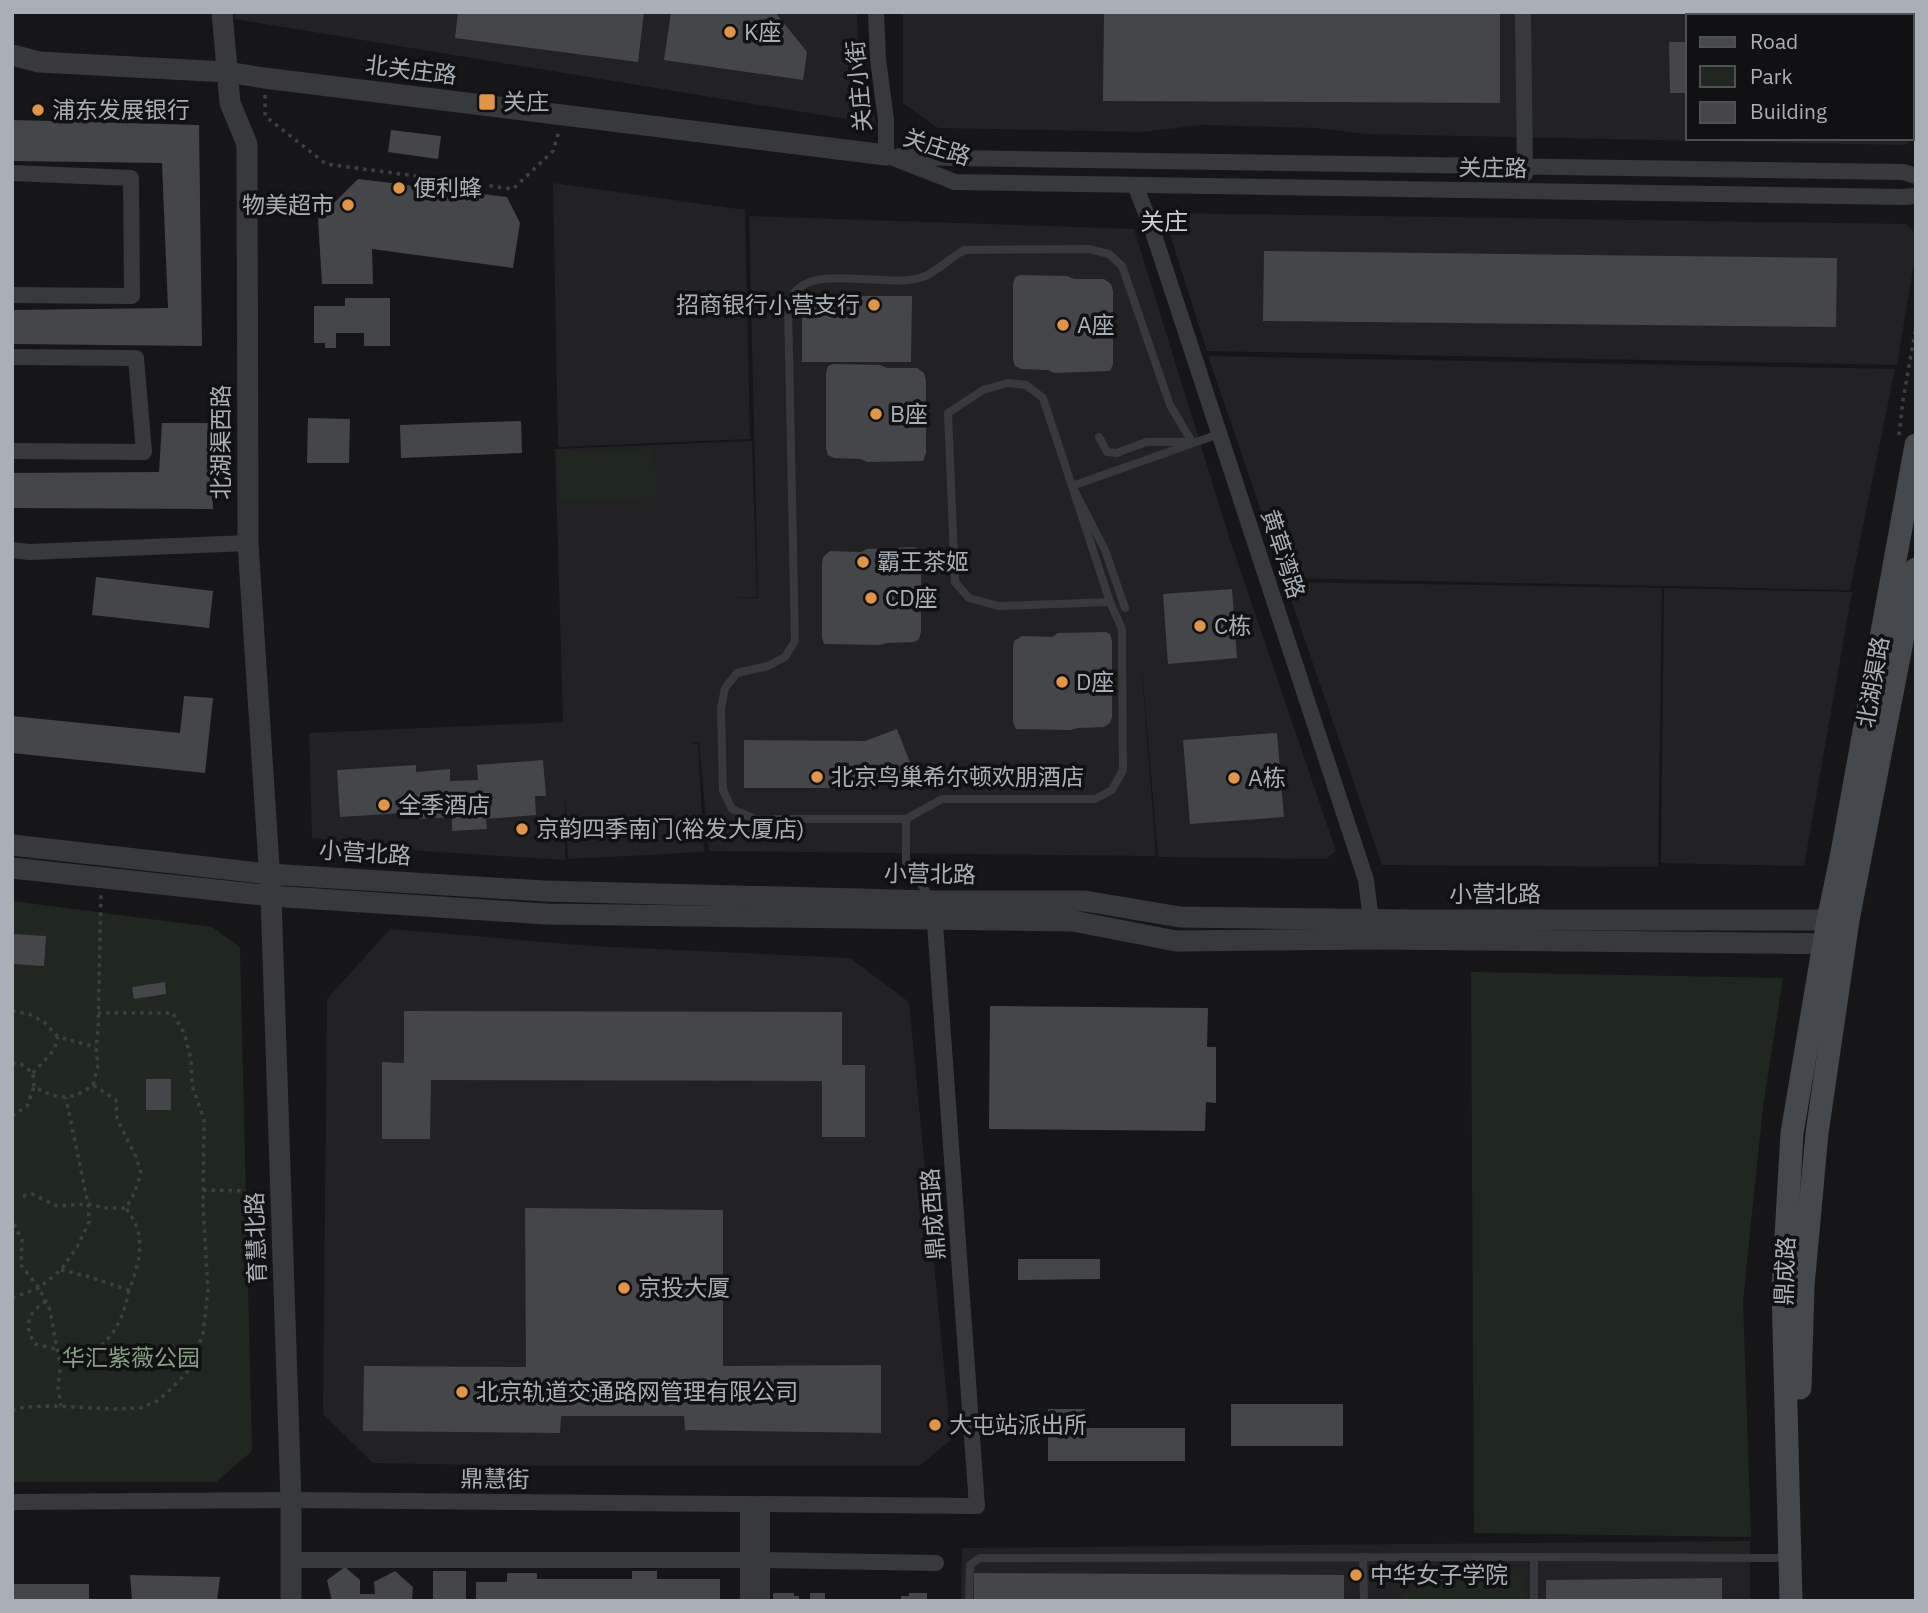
<svg xmlns="http://www.w3.org/2000/svg" width="1928" height="1613" font-family="'IBM Plex Sans','Noto Sans SC',sans-serif">
<style>
.built{fill:#222224}
.green{fill:#202720}
.building{fill:#45464a}
.lines{fill:none;stroke-linecap:round;stroke-linejoin:round}
.path{stroke:#3d4043;stroke-width:3.5;stroke-dasharray:3.5 5;stroke-linecap:butt}
.service{stroke:#37393c;stroke-width:8}
.minor{stroke:#37393c;stroke-width:16}
.tertiary{stroke:#37393c;stroke-width:21}
.secondary{stroke:#45484c;stroke-width:23}
.poi-dot{fill:#e19545;stroke:#111113;stroke-width:2.5}
.labels{text-anchor:middle;stroke-width:7;stroke-linejoin:round;paint-order:stroke}
.poi-label{font-size:23px;fill:#a9afb6;stroke:#111113;text-anchor:start}
.street-label{font-size:23px;fill:#a9afb6;stroke:#111113}
.park-label{font-size:23px;fill:#85a082;stroke:#111113}
.neighbourhood-label{font-size:24px;fill:#caced3;stroke:#111113}
</style>
<rect width="100%" height="100%" fill="#161618"/>
<g class="built">
<path d="M235 12H857L858 46 876 124 234 19Z"/>
<path d="M903 12H1916V135L1912 138V16H1688V138H1912L1905 145 1367 134 1316 128 1202 125 1142 132 938 128 903 103Z"/>
<path d="M553 183 745 210 750 439 558 447Z"/>
<path d="M1163 213 1906 224 1916 234V250L1897 365 1207 351Z"/>
<path d="M749 216 1134 229 1230 540 1336 851 1326 859 1158 857 1140 645 1156 856 709 851 699 742 691 743 698 744 704 852 568 859 565 790V860L423 851 312 838 309 733 563 722 555 449 752 441 757 597 727 598H758Z"/>
<path d="M1208 356 1895 369 1850 590 1284 578Z"/>
<path d="M1285 582 1662 588 1658 867 1382 865Z"/>
<path d="M1664 588 1852 592 1804 866 1661 863Z"/>
<path d="M390 929 592 946 850 958 909 1002 951 1440 919 1466H546L373 1463 323 1414 327 999Z"/>
<path d="M1750 1541V1601H961L962 1548Z"/>
</g>
<g class="green">
<path d="M654 449 656 497 560 502 558 452Z"/>
<path d="M12 901 212 927 240 947 252 1451 216 1482H12Z"/>
<path d="M1471 972 1783 978 1763 1107 1743 1301 1751 1537 1474 1533Z"/>
<path d="M1445 1574C1468 1574 1484 1578 1500 1595L1499 1576 1525 1575V1601H1398C1410 1586 1427 1579 1445 1574Z"/>
</g>
<g class="building">
<path d="M458 12H644L638 62 455 38Z"/>
<path d="M671 12H775L807 52 803 80 664 60Z"/>
<path d="M1104 12H1500V103L1103 101Z"/>
<path d="M1859 12H1914L1913 16H1855Z"/>
<path d="M1669 42H1688V93H1670Z"/>
<path d="M12 120 199 125 202 346 12 344V310L168 308 162 163 12 161Z"/>
<path d="M391 130 441 136 438 159 388 152Z"/>
<path d="M358 179 507 197 520 223 513 268 372 249 373 284H322L318 219Z"/>
<path d="M1264 251 1837 258 1836 327 1263 321Z"/>
<path d="M1020 275 1067 276 1074 279H1104L1111 284 1113 291V364L1110 371 1054 373 1048 370 1021 369 1015 366 1013 359V284L1015 277Z"/>
<path d="M809 296H912L911 362H802V300Z"/>
<path d="M345 298H390V346H364V333H336V348H325V343H314V306H345Z"/>
<path d="M833 364 880 365 887 368H917L924 373 926 380V453L923 461 867 462 861 459 834 458 828 455 826 448V373L828 366Z"/>
<path d="M308 418 350 419 349 463H307Z"/>
<path d="M521 421 522 453 401 458 400 425Z"/>
<path d="M162 423H210L213 509 12 508V473L159 472Z"/>
<path d="M915 547 919 550 921 557V632L919 639 914 642 887 643 880 645 824 644 822 637V564L823 557 830 551 861 552 867 549Z"/>
<path d="M96 577 213 591 209 628 92 615Z"/>
<path d="M1232 589 1237 658 1168 664 1163 594Z"/>
<path d="M1106 632 1110 634 1112 641V717L1110 723 1104 727 1078 728 1071 730 1016 729 1013 722V648L1014 641 1022 636 1052 637 1058 633Z"/>
<path d="M184 696 213 698 205 773 12 753V716L180 733Z"/>
<path d="M897 729 914 773 872 788H744V740L865 741Z"/>
<path d="M1277 733 1284 817 1190 824 1183 740Z"/>
<path d="M543 760 546 796H535L536 815 486 819 487 829 452 831V817L419 819V812L340 817 337 770 416 765V772L450 769V781L478 780 477 765Z"/>
<path d="M12 934 46 936 44 966 12 964Z"/>
<path d="M165 982 166 994 134 999 132 987Z"/>
<path d="M990 1006 1208 1008 1207 1047H1216V1103L1206 1102 1205 1131 989 1129Z"/>
<path d="M404 1011 842 1012V1065H865V1137H822V1081L431 1080 430 1139H382V1062L404 1063Z"/>
<rect x="146" y="1079" width="25" height="31"/>
<path d="M525 1208 723 1210V1366L881 1365V1433L685 1430 684 1416H561L560 1433 363 1431 364 1366 526 1367Z"/>
<path d="M1018 1259H1100V1279L1018 1280Z"/>
<rect x="1231" y="1404" width="112" height="42"/>
<path d="M1048 1409H1085V1428H1185V1461H1048Z"/>
<path d="M345 1567 360 1580V1594H375L374 1582 395 1571 413 1587 412 1601H332L327 1580Z"/>
<rect x="433" y="1571" width="33" height="30"/>
<path d="M632 1571H657V1579H720V1601H476V1582H507V1573H537V1579H632Z"/>
<path d="M974 1573 1344 1575V1601H974Z"/>
<path d="M130 1575 220 1577 217 1601H132Z"/>
<path d="M1722 1578V1601H1546V1580Z"/>
<rect x="12" y="1584" width="77" height="17"/>
<path d="M773 1593H794V1596H799V1601H773Z"/>
<rect x="810" y="1593" width="15" height="8"/>
<path d="M909 1593H927V1601H901V1596H909Z"/>
</g>
<g class="lines">
<g class="path">
<path d="M265 95V116L326 164 513 189 553 151 559 131"/>
<path d="M1899 435 1903 400 1916 327"/>
<path d="M12 1011 29 1014 44 1022 58 1037 96 1047"/>
<path d="M12 1063 21 1064 33 1073 34 1087"/>
<path d="M33 1073 54 1050 58 1037"/>
<path d="M12 1116 27 1106 34 1087C58 1099 70 1102 93 1085L98 1065 96 1047 98 1030 101 894"/>
<path d="M203 1190 246 1191"/>
<path d="M23 1196 32 1194 57 1206 88 1204 104 1208H125"/>
<path d="M14 1224 22 1240 21 1265 39 1288 50 1310 59 1360 67 1364C106 1350 121 1330 129 1290"/>
<path d="M61 1270 86 1276 129 1290C137 1271 145 1244 135 1223 133 1218 129 1213 126 1208L134 1194 141 1173 136 1157 117 1119 116 1100 93 1085"/>
<path d="M12 1298 39 1288 61 1270 77 1247 89 1222 88 1204 66 1098"/>
<path d="M46 1301C28 1313 23 1324 35 1344L56 1349"/>
<path d="M61 1361 58 1387 61 1406"/>
<path d="M12 1410 25 1407 54 1406 114 1409 140 1408 157 1401 173 1387 188 1371 196 1354 203 1333 208 1290 203 1205 204 1120 192 1085 191 1059 184 1033 173 1013H98"/>
</g>
<g class="service">
<path d="M1099 437 1107 452 1117 453 1146 442H1186"/>
<path d="M1072 486 1110 602 999 606 969 598 955 582 948 413 983 390 1008 383 1026 385 1043 398 1072 486 1105 550 1125 608"/>
<path d="M1072 486 1219 434"/>
<path d="M1110 602 1122 629 1123 770 1112 790 1095 799H942L906 819H755L732 809 723 790 721 708 725 688 737 673 768 666 785 657 795 641 788 306C790 302 792 296 795 292 817 264 890 289 923 277 934 273 952 257 964 250L1089 249 1109 254 1122 266 1170 405 1192 442"/>
<path d="M906 819V864L932 899"/>
<path d="M1363 1557 1364 1601"/>
<path d="M1534 1557V1601"/>
<path d="M969 1601 970 1565 980 1558 1534 1557 1787 1558"/>
</g>
<g class="minor">
<path d="M876 12 878 59 886 120V155"/>
<path d="M1523 12 1525 174"/>
<path d="M886 155 955 182 1903 197 1916 196"/>
<path d="M899 156 949 158 1903 172 1916 176"/>
<path d="M12 173 131 178 132 296 12 295"/>
<path d="M1135 185 1151 226 1366 880 1371 920 1374 928"/>
<path d="M12 357 136 358 144 452 12 451"/>
<path d="M12 550 29 552 248 543"/>
<path d="M12 1502 291 1500 977 1506 934 910"/>
<path d="M762 1504V1601"/>
<path d="M291 1560H762L936 1563"/>
<path d="M748 1601V1504"/>
</g>
<g class="tertiary">
<path d="M222 12 230 103 247 144 248 543 271 896 291 1500V1601"/>
<path d="M12 55 39 62 227 72 264 78 886 155"/>
<path d="M12 845 269 874 544 891 934 901H1085L1180 917 1411 920H1844"/>
<path d="M12 868 271 896 546 914 1073 921 1176 941 1378 939 1840 944"/>
</g>
<g class="secondary">
<path d="M1800 1388 1803 1286 1817 1133 1848 920 1916 569"/>
<path d="M1791 1601 1783 1289 1792 1133 1828 920 1841 858 1916 445"/>
</g>
</g>
<g class="poi-dot">
<circle cx="730" cy="32" r="7"/>
<rect x="478" y="93" width="18" height="18" rx="3.5"/>
<circle cx="38" cy="110" r="7"/>
<circle cx="399" cy="188" r="7"/>
<circle cx="348" cy="205" r="7"/>
<circle cx="874" cy="305" r="7"/>
<circle cx="1063" cy="325" r="7"/>
<circle cx="876" cy="414" r="7"/>
<circle cx="863" cy="562" r="7"/>
<circle cx="871" cy="598" r="7"/>
<circle cx="1200" cy="626" r="7"/>
<circle cx="1062" cy="682" r="7"/>
<circle cx="817" cy="777" r="7"/>
<circle cx="1234" cy="778" r="7"/>
<circle cx="384" cy="805" r="7"/>
<circle cx="522" cy="829" r="7"/>
<circle cx="624" cy="1288" r="7"/>
<circle cx="462" cy="1392" r="7"/>
<circle cx="935" cy="1425" r="7"/>
<circle cx="1356" cy="1575" r="7"/>
</g>
<g class="labels">
<g class="poi-label">
<text x="744" y="40">K座</text>
<text x="503" y="110">关庄</text>
<text x="52" y="118">浦东发展银行</text>
<text x="413" y="196">便利蜂</text>
<text x="334" y="213" text-anchor="end">物美超市</text>
<text x="860" y="313" text-anchor="end">招商银行小营支行</text>
<text x="1077" y="333">A座</text>
<text x="890" y="422">B座</text>
<text x="877" y="570">霸王茶姬</text>
<text x="885" y="606">CD座</text>
<text x="1214" y="634">C栋</text>
<text x="1076" y="690">D座</text>
<text x="831" y="785">北京鸟巢希尔顿欢朋酒店</text>
<text x="1248" y="786">A栋</text>
<text x="398" y="813">全季酒店</text>
<text x="536" y="837">京韵四季南门(裕发大厦店)</text>
<text x="638" y="1296">京投大厦</text>
<text x="476" y="1400">北京轨道交通路网管理有限公司</text>
<text x="949" y="1433">大屯站派出所</text>
<text x="1370" y="1583">中华女子学院</text>
</g>
<g class="street-label">
<text transform="translate(411 70) rotate(7)" y="8">北关庄路</text>
<text transform="translate(859 86) rotate(-95)" y="8">关庄小街</text>
<text transform="translate(937 147) rotate(18)" y="8">关庄路</text>
<text transform="translate(1493 168) rotate(1)" y="8">关庄路</text>
<text transform="translate(221 442) rotate(-90)" y="8">北湖渠西路</text>
<text transform="translate(1283 554) rotate(72)" y="8">黄草湾路</text>
<text transform="translate(1873 682) rotate(-80)" y="8">北湖渠路</text>
<text transform="translate(365 853) rotate(4)" y="8">小营北路</text>
<text transform="translate(930 874) rotate(1)" y="8">小营北路</text>
<text x="1495" y="902">小营北路</text>
<text transform="translate(933 1214) rotate(-94)" y="8">鼎成西路</text>
<text transform="translate(256 1238) rotate(-92)" y="8">育慧北路</text>
<text transform="translate(1785 1271) rotate(-88)" y="8">鼎成路</text>
<text transform="translate(495 1479) rotate(1)" y="8">鼎慧街</text>
</g>
<g class="park-label">
<text x="131" y="1366">华汇紫薇公园</text>
</g>
<g class="neighbourhood-label">
<text x="1164" y="230">关庄</text>
</g>
</g>
<rect width="1928" height="1613" fill="none" stroke="#a9afb6" stroke-width="28"/>
<rect x="1686" y="14" width="228" height="126" fill="#111113" stroke="#4e5054" stroke-width="2"/>
<rect x="1700" y="37" width="35" height="10" fill="#45484c" stroke="#4e5054" stroke-width="2"/>
<text x="1750" y="49" font-size="21" fill="#a9afb6">Road</text>
<rect x="1700" y="66" width="35" height="21" fill="#202720" stroke="#4e5054" stroke-width="2"/>
<text x="1750" y="84" font-size="21" fill="#a9afb6">Park</text>
<rect x="1700" y="102" width="35" height="21" fill="#45464a" stroke="#4e5054" stroke-width="2"/>
<text x="1750" y="119" font-size="21" fill="#a9afb6">Building</text>
</svg>
